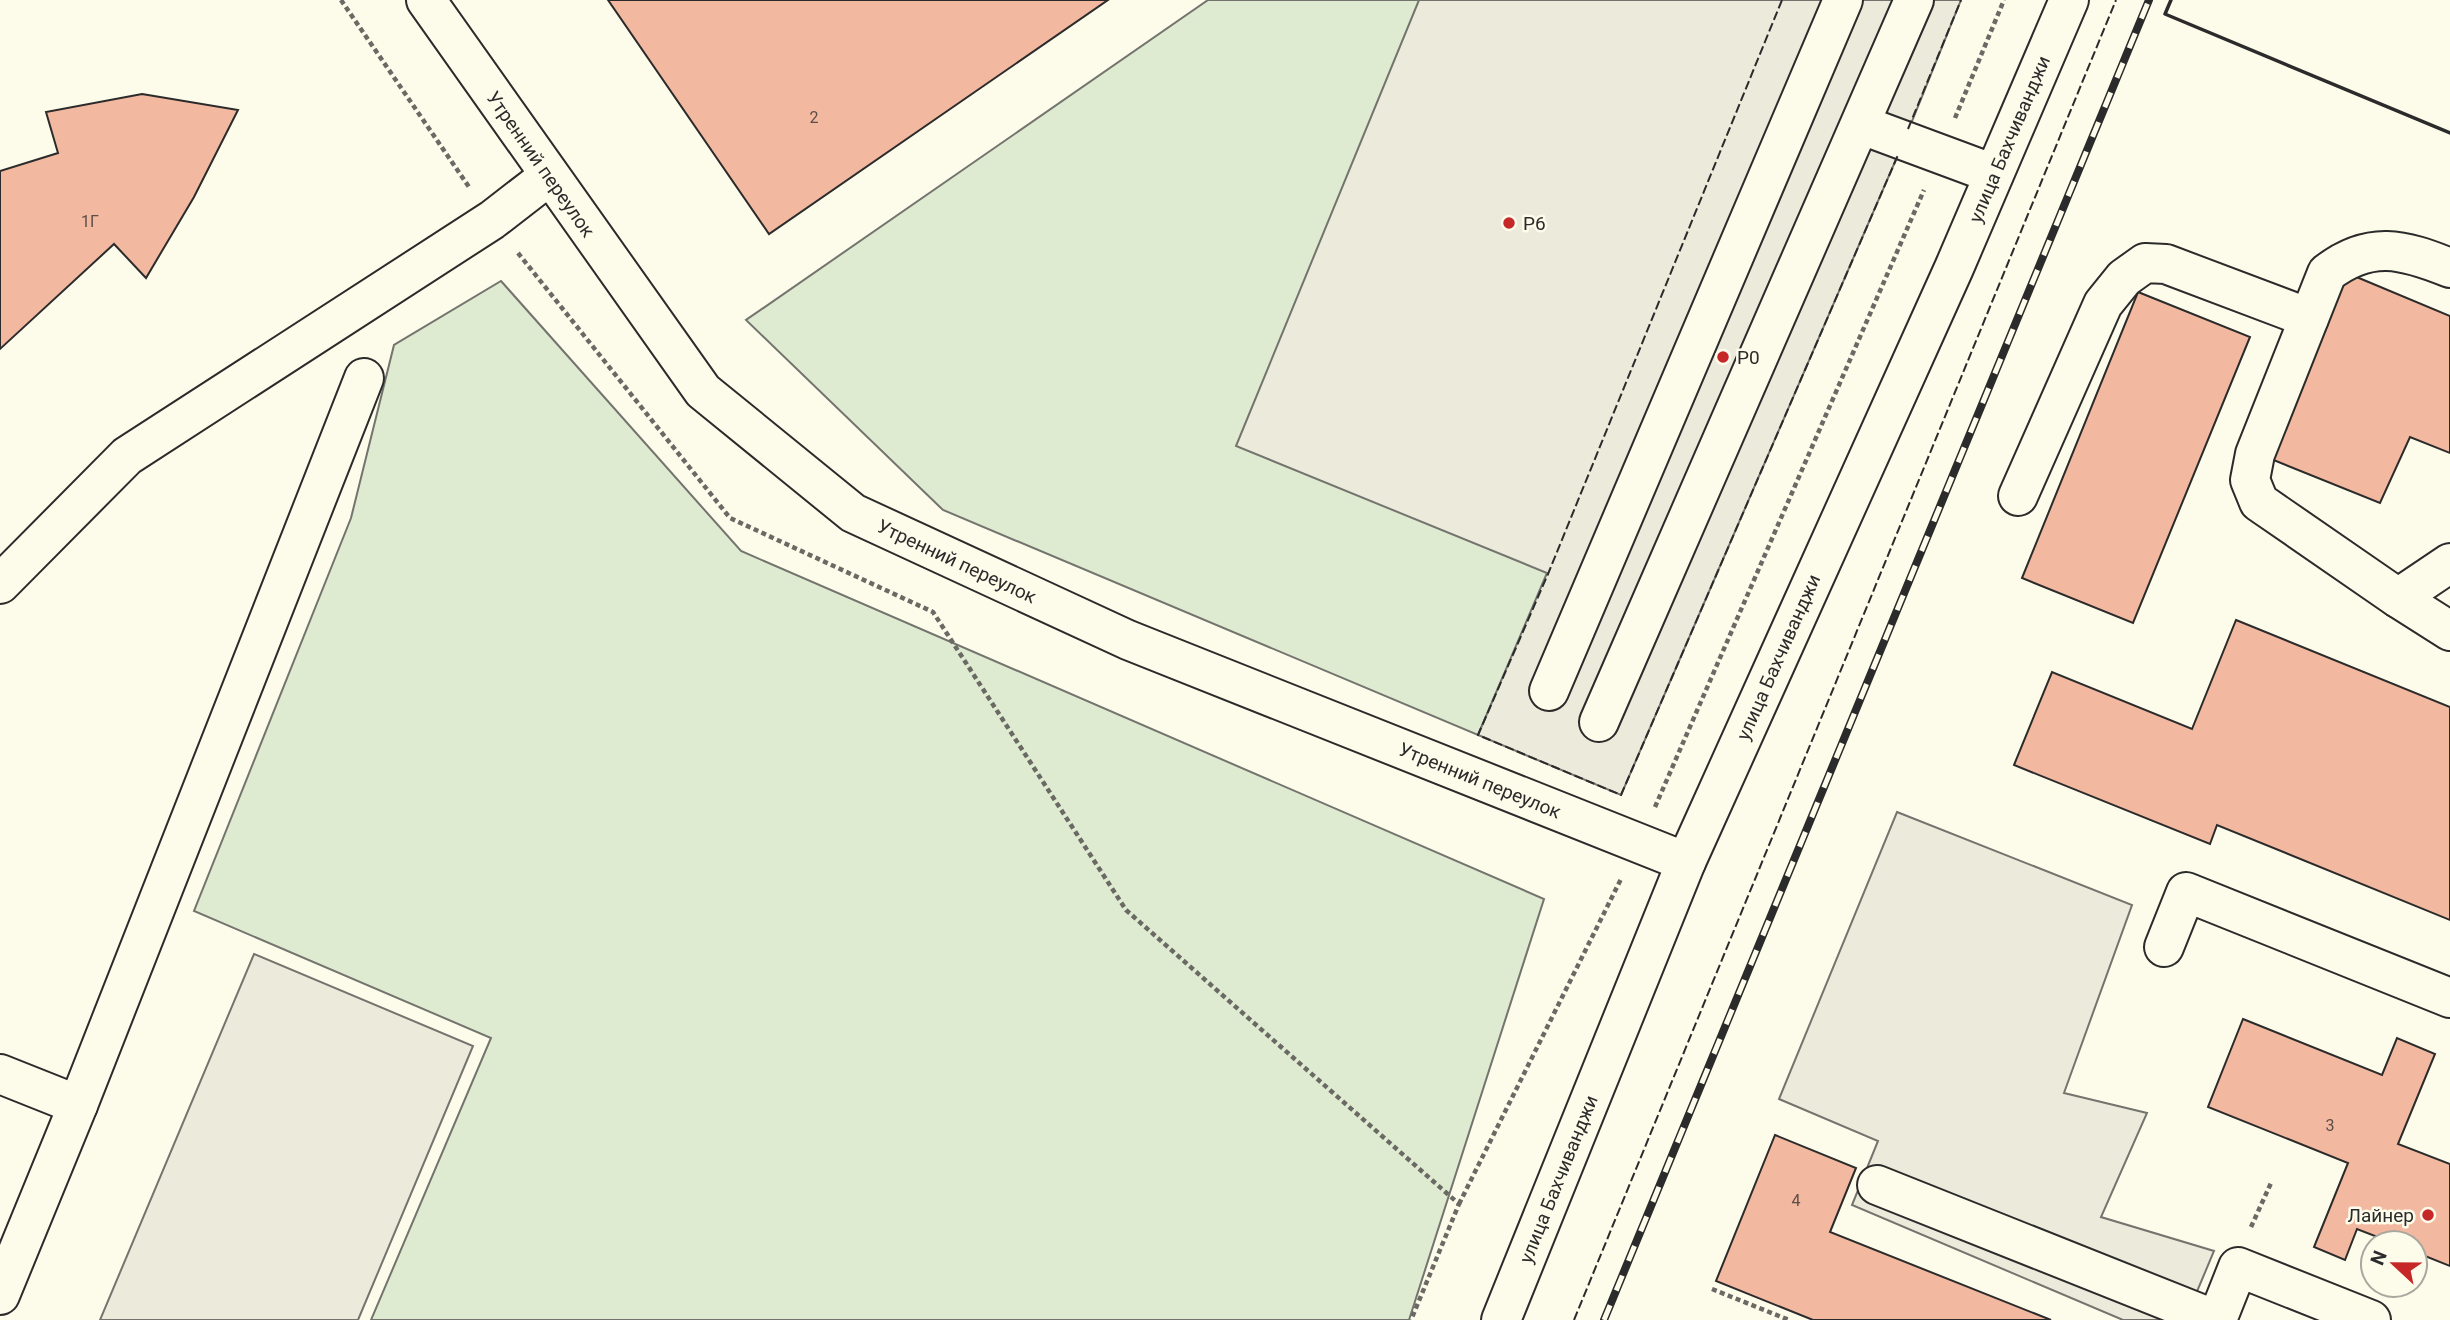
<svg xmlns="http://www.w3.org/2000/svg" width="2450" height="1320" font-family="Roboto,sans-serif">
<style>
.green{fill:#deebd1;stroke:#74746e;stroke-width:2}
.parking{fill:#eceadb;stroke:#74746e;stroke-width:2}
.building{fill:#f2b8a0;stroke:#2b2b2b;stroke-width:2}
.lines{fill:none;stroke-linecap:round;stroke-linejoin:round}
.minor-casing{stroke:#2b2b2b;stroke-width:42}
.major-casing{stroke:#2b2b2b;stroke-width:42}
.path{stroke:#6a6964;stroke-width:4.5;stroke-dasharray:5 3.5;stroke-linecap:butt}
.minor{stroke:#fdfbea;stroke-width:38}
.major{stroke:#fdfbea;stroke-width:38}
.rail-casing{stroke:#2b2b2b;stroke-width:8}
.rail{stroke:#fdfbea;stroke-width:5;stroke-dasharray:16;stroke-linecap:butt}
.fence{stroke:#2b2b2b;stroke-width:2;stroke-dasharray:9 3.5;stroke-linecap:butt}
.wall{stroke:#2b2b2b;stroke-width:3.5}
.poi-dot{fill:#c62828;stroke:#fdfbea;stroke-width:2.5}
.labels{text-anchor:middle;stroke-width:5;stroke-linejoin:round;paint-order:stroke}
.number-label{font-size:16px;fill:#5d4e48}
.street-label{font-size:19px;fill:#2b2b2b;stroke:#fdfbea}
.poi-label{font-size:19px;fill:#2b2b2b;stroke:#fdfbea;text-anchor:start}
</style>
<rect width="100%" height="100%" fill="#fdfbea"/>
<g class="green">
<path d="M1208 0H1782L1548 574 1478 735 943 510 746 320Z"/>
<path d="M501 281 741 551 1544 899 1409 1320H371L491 1038 194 911 351 518 394 345Z"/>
</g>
<g class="parking">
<path d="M1419 0H1961L1904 141 1621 795 1478 735 1547 573 1236 446Z"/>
<path d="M1897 812 2132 905 2064 1093 2147 1113 2101 1217 2214 1251 2185 1320H2123L1852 1205 1878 1141 1779 1099Z"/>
<path d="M254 954 473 1046 358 1320H100Z"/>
</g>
<g class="building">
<path d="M608 0H1108L769 234Z"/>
<path d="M142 94 238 110 194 197 146 278 114 244 0 349V171L58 153 46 112Z"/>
<path d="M2347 273 2450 316V453L2410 437 2380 503 2271 459Z"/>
<path d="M2138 292 2250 337 2133 623 2022 578Z"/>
<path d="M2236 620 2450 707V920L2217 825 2210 844 2014 765 2052 672 2192 729Z"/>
<path d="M2243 1019 2382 1075 2397 1038 2435 1054 2398 1144 2450 1164V1266L2415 1252V1243H2393L2357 1229 2345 1260 2314 1247 2348 1163 2208 1107Z"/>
<path d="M1775 1135 1856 1168 1830 1232 2051 1320H1813L1716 1281Z"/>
</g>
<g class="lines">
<defs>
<g id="minor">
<path d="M426 0 703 391 853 513 1128 640 1686 862"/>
<path d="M1862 125 1994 174"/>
<path d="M2450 268C2403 249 2370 240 2327 273L2255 454 2250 480 2259 502 2398 598 2450 631"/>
<path d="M2018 496 2103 304 2124 278 2145 263 2166 264 2309 318"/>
<path d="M0 584 127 456 492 220 549 176"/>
<path d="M2398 598 2450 563"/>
<path d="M1549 691 1843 0"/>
<path d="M1599 722 1914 0"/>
<path d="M2164 947 2186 892 2450 998"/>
<path d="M0 1074 78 1105"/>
<path d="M1877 1185 2216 1320"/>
<path d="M0 1295 78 1105 364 378"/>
<path d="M2217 1320 2238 1267 2371 1320"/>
</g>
<path id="major" d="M1501 1320 1686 862 1954 268 2069 0"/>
</defs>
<use href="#minor" class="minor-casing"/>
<use href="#major" class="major-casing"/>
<g class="path">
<path d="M341 0 469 187"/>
<path d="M1955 118 2004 0"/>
<path d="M518 253 730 518 933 612 1126 910 1459 1204 1411 1320"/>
<path d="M1655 807 1924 190"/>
<path d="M1459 1204 1621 879"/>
<path d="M2251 1227 2271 1183"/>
<path d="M1712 1289 1789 1320"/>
</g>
<use href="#minor" class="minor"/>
<use href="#major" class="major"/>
<defs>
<path id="rail" d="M1604 1320 2149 0"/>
</defs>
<use href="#rail" class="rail-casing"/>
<use href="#rail" class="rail"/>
<g class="fence">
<path d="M1782 0 1548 574 1478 735 1621 795 1898 155"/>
<path d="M1908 129 1961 0"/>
<path d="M1574 1320 2116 0"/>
</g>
<path class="wall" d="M2171 0 2165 14 2450 133"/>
</g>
<g class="poi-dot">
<circle cx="1509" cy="223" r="7"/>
<circle cx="1723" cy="357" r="7"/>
<circle cx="2428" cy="1215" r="7"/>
</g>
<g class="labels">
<g class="number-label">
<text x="814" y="123">2</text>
<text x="90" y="227">1Г</text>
<text x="2330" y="1131">3</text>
<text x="1796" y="1206">4</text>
</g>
<g class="street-label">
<text transform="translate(2009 139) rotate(-67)" y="7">улица Бахчиванджи</text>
<text transform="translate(541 164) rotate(55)" y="7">Утренний переулок</text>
<text transform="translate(957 561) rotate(25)" y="7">Утренний переулок</text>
<text transform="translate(1778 657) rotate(-66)" y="7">улица Бахчиванджи</text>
<text transform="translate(1480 780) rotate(22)" y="7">Утренний переулок</text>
<text transform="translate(1558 1179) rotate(-68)" y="7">улица Бахчиванджи</text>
</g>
<g class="poi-label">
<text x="1523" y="230">P6</text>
<text x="1737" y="364">P0</text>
<text x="2414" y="1222" text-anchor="end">Лайнер</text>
</g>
</g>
<g transform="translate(2394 1264) rotate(292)"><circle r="33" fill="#fdfbea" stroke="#a9a89e" stroke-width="2"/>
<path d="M0-5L12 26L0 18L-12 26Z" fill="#c62828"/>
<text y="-10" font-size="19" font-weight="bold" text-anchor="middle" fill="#2b2b2b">N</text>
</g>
</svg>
